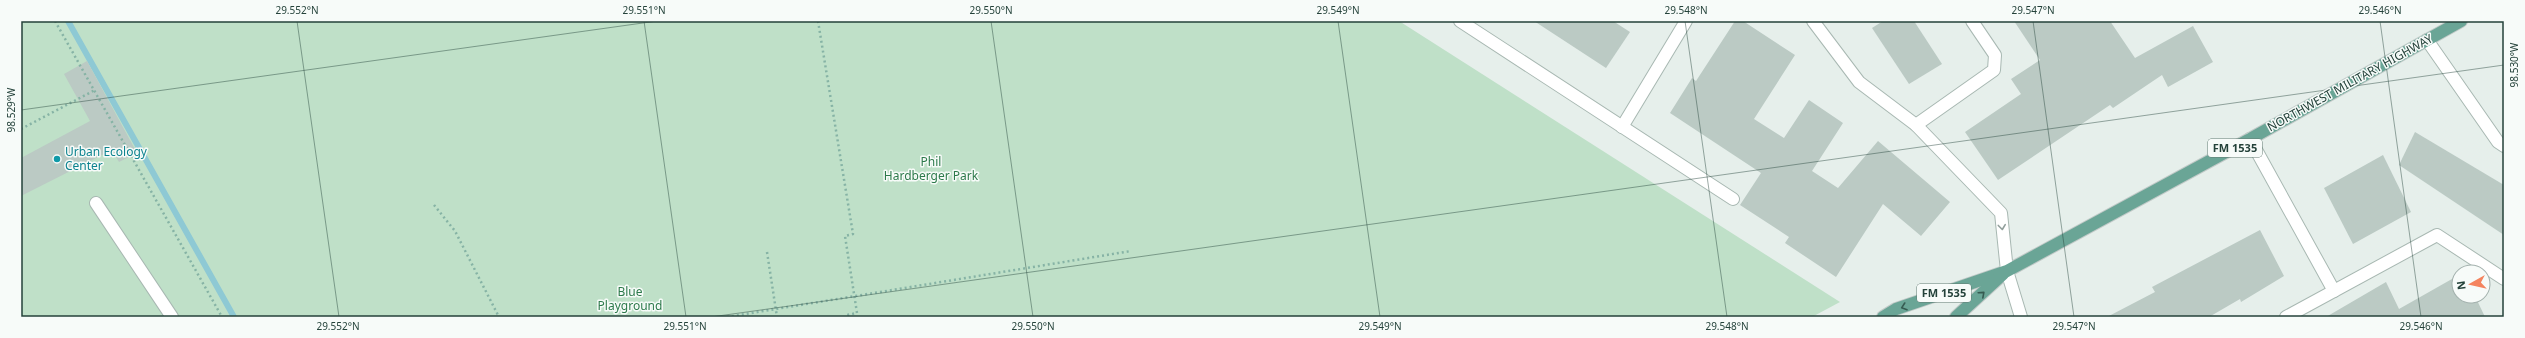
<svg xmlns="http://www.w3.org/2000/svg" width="2525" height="338" font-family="'Noto Sans',sans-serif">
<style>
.green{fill:#bfe0c8}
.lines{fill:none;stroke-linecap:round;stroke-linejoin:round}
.stream{stroke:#8ec9d4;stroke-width:6}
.building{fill:#bbcac4}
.service-casing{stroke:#a8b8b2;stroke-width:14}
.primary-casing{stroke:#c2cac8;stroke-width:14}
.path{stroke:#86b3a5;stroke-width:2.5;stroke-dasharray:2 3;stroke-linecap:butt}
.service{stroke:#fff;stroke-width:12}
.primary{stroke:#6aa596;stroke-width:12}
.oneway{stroke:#92a09c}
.oneway2{stroke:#365b51}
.ticks{fill:none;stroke:#24423a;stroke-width:1;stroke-opacity:0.45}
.culture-dot{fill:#0f9aa8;stroke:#f7fbf9;stroke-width:1.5}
.labels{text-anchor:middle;stroke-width:3;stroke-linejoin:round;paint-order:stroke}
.shield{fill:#f7fbf9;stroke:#637a73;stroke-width:1}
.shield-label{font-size:11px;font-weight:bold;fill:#24423a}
.street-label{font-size:12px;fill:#24423a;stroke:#f7fbf9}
.culture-label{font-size:12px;fill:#0d838f;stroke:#f7fbf9;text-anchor:start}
.park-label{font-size:12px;fill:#2d7a4b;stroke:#f7fbf9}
.neatline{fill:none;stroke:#24423a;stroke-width:1.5}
.ticks-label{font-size:10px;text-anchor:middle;fill:#24423a}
</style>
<rect width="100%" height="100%" fill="#e6efeb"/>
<path class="green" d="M21 21H1399L1840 302 1812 317H21Z"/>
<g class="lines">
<path class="stream" d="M68 21 234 317"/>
</g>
<g class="building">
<path d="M1534 21H1613L1630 32 1606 68Z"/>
<path d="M1735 21H1743L1795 55 1754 119 1784 138 1809 100 1843 123 1812 171 1838 188 1878 141 1950 202 1921 236 1883 204 1836 277 1785 243 1789 237 1740 205 1761 173 1670 113 1692 78 1696 81Z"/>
<path d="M1883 21H1914L1942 64 1909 84 1872 28Z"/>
<path d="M2014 21H2110L2135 58 2193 26 2213 62 2168 87 2162 75 2113 108 2110 105 1998 180 1965 132 2021 94 2011 79 2040 60Z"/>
<path d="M87 61 137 153 119 162 112 150 21 196V158L90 121 64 74Z"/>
<path d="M2415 132 2504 185V235L2399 165Z"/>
<path d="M2383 155 2411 212 2353 244 2324 188Z"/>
<path d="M2260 230 2284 276 2241 302 2240 299 2209 317H2107L2155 292 2152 287Z"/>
<path d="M2459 275V296H2475L2485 317H2326L2386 282 2399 309Z"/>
</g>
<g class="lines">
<defs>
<g id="service">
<path d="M1460 21 1733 199"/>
<path d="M1813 21 1859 82 1916 125 2001 213 2007 271 2021 317"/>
<path d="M2427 40 2498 142 2504 146"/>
<path d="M1916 125 1994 70 1995 55 1972 21"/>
<path d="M1622 127 1686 21"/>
<path d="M2250 139 2334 291"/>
<path d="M96 203 172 317"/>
<path d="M2286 317 2437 235 2504 279"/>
</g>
<g id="primary">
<path d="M1883 317 1896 309 2007 271 2250 139 2461 21"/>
<path d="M1956 317 2003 274"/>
</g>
</defs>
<use href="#service" class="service-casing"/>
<use href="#primary" class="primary-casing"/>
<g class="path">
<path d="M55 21 222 317"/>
<path d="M818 21 853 234 845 236 857 313 847 315 848 317"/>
<path d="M21 129 95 90"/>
<path d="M434 205 455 231 499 317"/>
<path d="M767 252 777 317"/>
<path d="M727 317 1131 251"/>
</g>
<use href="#service" class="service"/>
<use href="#primary" class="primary"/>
</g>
<defs><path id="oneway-chevron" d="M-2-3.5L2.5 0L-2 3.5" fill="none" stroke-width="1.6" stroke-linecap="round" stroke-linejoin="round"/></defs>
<use class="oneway" href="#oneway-chevron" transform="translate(2002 227) rotate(83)"/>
<g class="oneway2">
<use href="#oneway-chevron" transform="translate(1982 294) rotate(-42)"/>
<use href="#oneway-chevron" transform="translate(1904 307) rotate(161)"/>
</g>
<path class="ticks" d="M297 21 339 317M644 21 686 317M991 21 1033 317M1338 21 1380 317M1685 21 1727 317M2033 21 2074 317M2380 21 2421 317M21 110 657 21M711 317 2504 65"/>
<circle class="culture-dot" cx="57" cy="159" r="4"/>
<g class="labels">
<g class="shield">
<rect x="2208" y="139" width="54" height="18" rx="3"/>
<rect x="1917" y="284" width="54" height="18" rx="3"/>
</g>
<g class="shield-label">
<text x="2235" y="152">FM 1535</text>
<text x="1944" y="297">FM 1535</text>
</g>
<g class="street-label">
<text transform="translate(2350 83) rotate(-29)" y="4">NORTHWEST MILITARY HIGHWAY</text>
</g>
<g class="culture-label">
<text x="65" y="156">Urban Ecology<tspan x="65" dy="14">Center</tspan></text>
</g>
<g class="park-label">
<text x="931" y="166">Phil<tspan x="931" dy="14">Hardberger Park</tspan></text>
<text x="630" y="296">Blue<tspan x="630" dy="14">Playground</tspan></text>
</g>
</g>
<rect width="2525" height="338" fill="none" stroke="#f7fbf9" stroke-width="44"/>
<g transform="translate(2471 284) rotate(262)"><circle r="19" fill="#f7fbf9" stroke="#a3b1ad"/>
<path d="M0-3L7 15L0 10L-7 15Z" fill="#f4845f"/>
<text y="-6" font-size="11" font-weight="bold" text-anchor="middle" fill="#24423a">N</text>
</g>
<rect x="22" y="22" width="2481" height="294" class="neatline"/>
<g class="ticks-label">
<text x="297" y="14">29.552°N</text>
<text x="644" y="14">29.551°N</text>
<text x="991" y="14">29.550°N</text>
<text x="1338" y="14">29.549°N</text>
<text x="1686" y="14">29.548°N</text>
<text x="2033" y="14">29.547°N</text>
<text x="2380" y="14">29.546°N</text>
<text transform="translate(2514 65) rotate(-90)" y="4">98.530°W</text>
<text transform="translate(11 110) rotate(-90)" y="4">98.529°W</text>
<text x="338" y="330">29.552°N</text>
<text x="685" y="330">29.551°N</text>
<text x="1033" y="330">29.550°N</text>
<text x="1380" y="330">29.549°N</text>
<text x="1727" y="330">29.548°N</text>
<text x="2074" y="330">29.547°N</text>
<text x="2421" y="330">29.546°N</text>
</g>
</svg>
